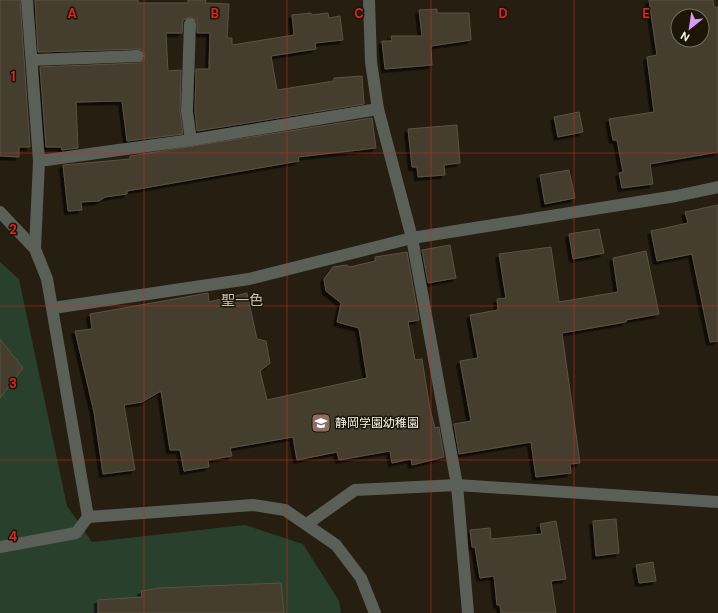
<svg xmlns="http://www.w3.org/2000/svg" width="718" height="613" font-family="'DM Sans','Noto Sans JP',sans-serif">
<style>
.green{fill:#29402c}
.building{fill:#453c2e;stroke:#5b5243;fill-rule:evenodd;filter:url(#shadow)}
.lines{fill:none;stroke-linecap:round;stroke-linejoin:round}
.minor{stroke:#5a5f58;stroke-width:12}
.grid{fill:none;stroke:#d62828;stroke-width:1;stroke-opacity:0.55}
.labels{text-anchor:middle;stroke-width:3;stroke-linejoin:round;paint-order:stroke}
.poi-label{font-size:12px;fill:#f9f4eb;stroke:#1c1508;text-anchor:start}
.quarter-label{font-size:14px;fill:#cfc4b3;stroke:#1c1508}
.grid-label{font-size:13px;text-anchor:middle;font-weight:bold;fill:#d62828;stroke:#1c1508;stroke-width:3;stroke-linejoin:round;paint-order:stroke}
</style>
<defs>
<filter id="shadow"><feDropShadow dx="-3.5" dy="3.5" stdDeviation="0" flood-color="#0009"/></filter>
</defs>
<rect width="100%" height="100%" fill="#261e11"/>
<path class="green" d="M0 262 19 279 67 506 92 542 245 525 303 544 339 601 341 613H0Z"/>
<g class="building">
<path d="M0 0H20L30 147H19V157L0 156Z"/>
<path d="M35 0H138V3H188V0H206L205 3 229 4 227 38H232V45L294 35 292 15 311 13V15L328 13 329 18 340 16 343 40 315 43 316 49 271 56 277 90 334 81V78L362 76 364 104 197 131 195 111 196 69H209L210 33H197V21L190 17 183 20 182 33H166L168 71 181 70 180 111 183 134 127 141 122 101 76 102 78 148 62 150 61 147H46L40 67 138 63 144 60 145 55 142 50 138 49 38 52Z"/>
<path d="M649 0H713L714 7H718V152L650 164 653 184 622 188 619 173 623 172 617 140H613L609 119 654 112 647 57 657 55ZM678 16H702V40H678Z"/>
<path d="M437 9V13H469L471 40 431 46 432 65 385 69 382 41H392L391 36H422L419 10Z"/>
<path d="M579 112 583 132 558 137 554 117Z"/>
<path d="M372 118 376 148 298 157 299 161 127 191V194L105 197 99 201 81 202 82 210 68 211 63 165 130 159V156Z"/>
<path d="M457 125 460 163 444 165 445 175 418 177 417 167H412L408 129Z"/>
<path d="M569 170 575 198 545 204 540 175Z"/>
<path d="M718 205V341L710 342 692 254 657 261 651 231 688 223 685 212Z"/>
<path d="M599 229 604 253 573 259 569 234Z"/>
<path d="M450 245 456 278 428 283 422 250Z"/>
<path d="M551 247 559 302 618 292 613 258 646 251 659 314 626 320V322L562 333 580 463 570 464 571 473 536 477 531 442 459 454 454 424 471 421 460 361 478 358 470 315 498 310 497 299 506 298 499 254Z"/>
<path d="M407 252 419 320 408 322 415 360 422 359 430 409 435 428 439 427 444 457 412 465 411 459 392 463 390 451 339 460 337 452 297 460 293 437 230 448 232 456 208 460 209 467 184 471 180 450H170L161 391 142 402 124 405 135 470 103 474 94 412 75 331 92 329 90 314 208 293 209 302 247 293 257 339 266 341 270 363 260 371 267 400 367 378 359 328 337 322 341 303 326 291 324 279 333 267 346 265 350 267 375 261V257Z"/>
<path d="M0 339 23 368 0 398Z"/>
<path d="M616 519 619 553 596 556 593 521Z"/>
<path d="M556 521 566 579 551 581 556 613H501L500 605H497L494 576 480 578 475 547H472L470 530 490 528 491 539 542 534 540 524Z"/>
<path d="M653 562 656 581 639 583 636 565Z"/>
<path d="M281 583 284 613H98V600L142 597 141 591 159 588Z"/>
</g>
<g class="lines">
<g class="minor">
<path d="M27 0 39 161 35 249"/>
<path d="M369 0 371 62 378 109 412 238 457 485 468 613"/>
<path d="M190 24 187 111 191 140"/>
<path d="M32 60 138 56"/>
<path d="M39 161 191 140 378 109"/>
<path d="M0 212 35 249 47 279 88 517 253 505 285 510 336 545 361 578 375 613"/>
<path d="M53 308 249 279 412 238 676 196 718 187"/>
<path d="M307 524 355 490 457 485 718 502"/>
<path d="M0 547 76 533 88 517"/>
</g>
</g>
<path class="grid" d="M144 0V613M287 0V613M431 0V613M574 0V613M0 153H718M0 306H718M0 460H718"/>
<defs>
<symbol id="school-square" viewBox="-11 -11 22 22"><rect x="-9" y="-9" width="18" height="18" rx="4" fill="#8d6e63" stroke="#1c1508"/><path d="M0-5L7-2L0 1L-7-2ZM-4 1L0 2.5L4 1V4Q0 6-4 4Z" fill="#fff"/></symbol>
</defs>
<g fill-rule="evenodd">
<use href="#school-square" x="310" y="412" width="22" height="22"/>
</g>
<g class="labels">
<g class="poi-label">
<text x="335" y="427">静岡学園幼稚園</text>
</g>
<g class="quarter-label">
<text x="242" y="305">聖一色</text>
</g>
</g>
<g class="grid-label">
<text x="72" y="18">A</text>
<text x="215" y="18">B</text>
<text x="359" y="18">C</text>
<text x="503" y="18">D</text>
<text x="646" y="18">E</text>
<text x="13" y="81">1</text>
<text x="13" y="234">2</text>
<text x="13" y="388">3</text>
<text x="13" y="541">4</text>
</g>
<g transform="translate(690 28) rotate(210)"><circle r="19" fill="#1c1508" stroke="#746e63"/>
<path d="M0-3L7 15L0 10L-7 15Z" fill="#d69bfa"/>
<text y="-6" font-size="11" font-weight="bold" text-anchor="middle" fill="#f9f4eb">N</text>
</g>
</svg>
